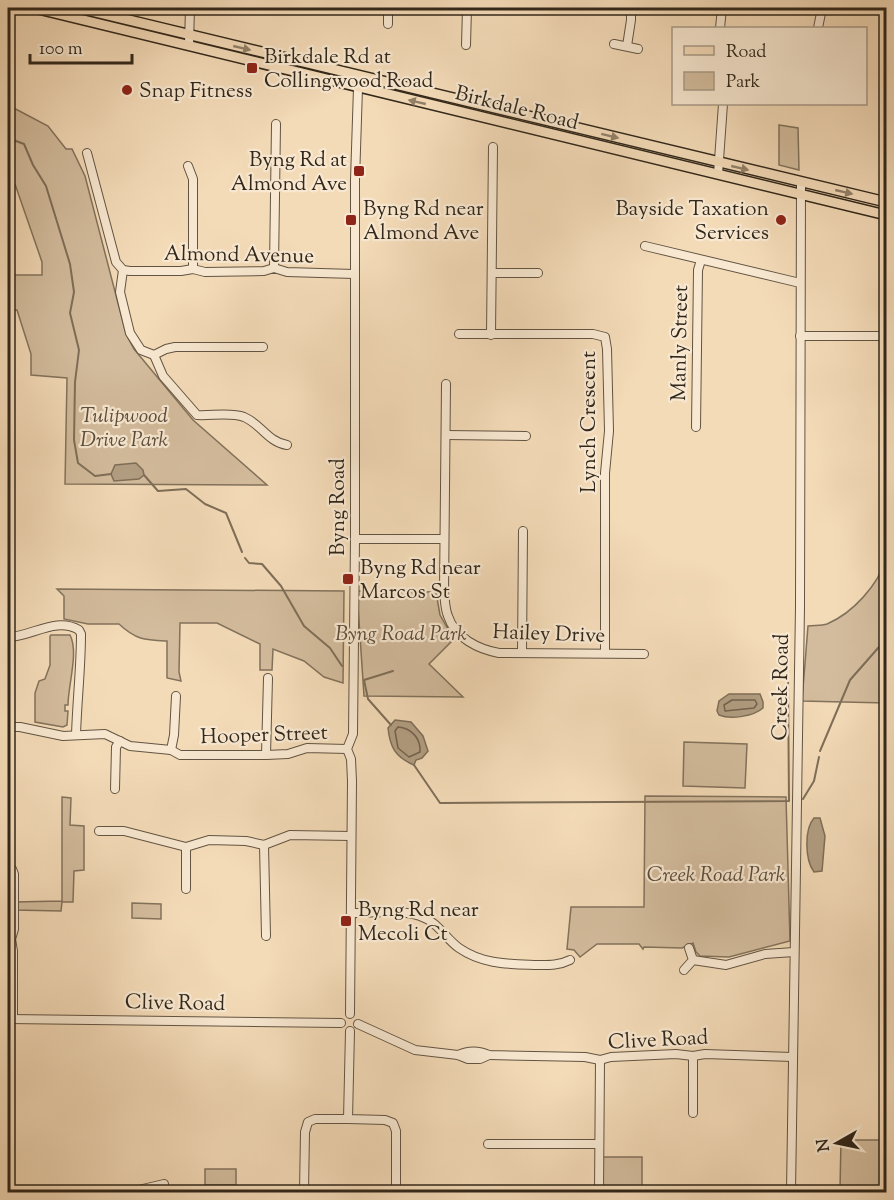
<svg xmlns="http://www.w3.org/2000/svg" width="894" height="1200" font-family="'Sorts Mill Goudy',serif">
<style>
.green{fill:#d3bc9d;stroke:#82725c;stroke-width:1.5}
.water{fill:#b29e82;stroke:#7e6e58;stroke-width:1.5}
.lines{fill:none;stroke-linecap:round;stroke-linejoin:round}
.shore{stroke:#72624e;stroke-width:1.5}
.stream{stroke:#7e6e58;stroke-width:2}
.minor-casing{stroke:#625442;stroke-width:10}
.major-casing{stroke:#31271a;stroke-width:12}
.minor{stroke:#f8e8d1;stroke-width:8}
.major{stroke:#f4dbb8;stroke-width:9}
.oneway{fill:#928169}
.poi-dot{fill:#8f2418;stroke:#f8e8d1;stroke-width:2}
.labels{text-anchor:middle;stroke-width:4.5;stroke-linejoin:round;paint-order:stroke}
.poi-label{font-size:21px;fill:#31271a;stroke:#f8e8d1;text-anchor:start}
.street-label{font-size:21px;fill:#31271a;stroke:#f8e8d1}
.park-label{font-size:21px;font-style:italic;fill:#5a4c3b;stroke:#f8e8d1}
</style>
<rect width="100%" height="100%" fill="#f4dbb8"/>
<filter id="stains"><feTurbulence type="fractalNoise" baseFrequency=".00333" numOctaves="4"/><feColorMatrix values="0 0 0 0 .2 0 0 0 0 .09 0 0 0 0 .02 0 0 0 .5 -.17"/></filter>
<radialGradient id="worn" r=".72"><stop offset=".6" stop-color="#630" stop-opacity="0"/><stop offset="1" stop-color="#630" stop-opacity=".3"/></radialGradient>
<g class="green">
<path d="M8 105 48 126 66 149H72L85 176 126 334 134 349 193 420 267 485 65 484 67 378 31 375V354L17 310H8V275H42V262L15 184 8 182Z"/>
<path d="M779 125 798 128 799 170 779 165Z"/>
<path d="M886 559V703L802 701 808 626C814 625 821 626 827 624 853 613 878 585 886 559Z"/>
<path d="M57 589 344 591 343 683 324 677 304 661 273 649 272 670H260V644L217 623H180L179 672 181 681 167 678V641C145 640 136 640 119 624H88L64 619V596Z"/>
<path d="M357 591 436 592 440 615 452 636 448 639 451 642 429 664 463 697 364 696Z"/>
<path d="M51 635H70C79 652 68 685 68 705H65V711H68L67 725 63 727 35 722V693L39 681 45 679 50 665V636Z"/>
<path d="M684 742 747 744 745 788 683 786Z"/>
<path d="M645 796 786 797 790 941 729 957 700 956 696 952 693 943 682 948 644 947 643 949 639 944H597L580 957 574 950 567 949 571 907H644Z"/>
<path d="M62 797 71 798 70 825 84 826V870L74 871 73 902H62L61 911 14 910V902L62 901Z"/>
<path d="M132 903 161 904V919L132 918Z"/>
<path d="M841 1140H886V1192H854L853 1189H840Z"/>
<path d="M601 1157H642V1187L659 1189V1192H600Z"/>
<rect x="205" y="1169" width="31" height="16"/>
</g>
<g class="water">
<path d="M136 463 143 470 144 475 139 479 114 481 111 474 115 465Z"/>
<path d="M729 694H760L763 702V708C754 716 731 720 719 715L717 711 719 701Z"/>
<path d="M395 720 411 722 423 736 428 751 422 758 416 760 414 765C395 757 390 747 388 728Z"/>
<path d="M814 818H820L825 836 822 871 814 872C805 860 804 829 814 818Z"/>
</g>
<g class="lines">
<g class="shore">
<path d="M732 700H755L757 704 754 708 725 711 724 705Z"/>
<path d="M398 727C411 728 421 738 420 752L409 757 398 748 395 731Z"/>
</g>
<g class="stream">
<path d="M8 138 24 144 33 165 46 186 70 264 74 292 70 313 79 350 75 382 74 440 78 463 95 476 111 474"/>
<path d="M144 475 158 491 186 489 205 504 226 513 242 552"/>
<path d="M245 558 249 563 262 564 281 586 304 626 330 648 342 666"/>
<path d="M391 725 368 699 364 680 393 671"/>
<path d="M820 751 850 680 886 639"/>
<path d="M414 765 440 803 789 801 788 681"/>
<path d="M803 799 814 781 819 757"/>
</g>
<defs>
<g id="minor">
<path d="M388 8V24"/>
<path d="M720 28 722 8"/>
<path d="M818 28 822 8"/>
<path d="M189 44 190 8"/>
<path d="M614 44 638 49"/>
<path d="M466 45 467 8"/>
<path d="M627 46 631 20V8"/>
<path d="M349 73 358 88 355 180V539L353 734 347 749 351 759 352 781 350 1014"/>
<path d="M87 153 116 262 123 270"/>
<path d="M188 166 193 179V269"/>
<path d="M718 174 723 104"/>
<path d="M645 246 800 283"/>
<path d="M274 268 276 124"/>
<path d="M123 270 130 271H181L193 269 205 272 264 271 274 268 287 272 354 274"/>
<path d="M123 270 120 292 130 333 141 350 154 355 166 349 175 347H263"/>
<path d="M492 273H538"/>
<path d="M459 334H593L605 337 607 349 609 431 605 473V653"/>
<path d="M491 335 493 147"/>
<path d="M800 336H886"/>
<path d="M154 355 163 376 197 415C211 416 231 412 244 417 261 424 268 442 287 445"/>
<path d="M446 384 444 592C445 600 445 609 448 616 455 638 478 649 499 653L644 654"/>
<path d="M696 427 698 270 701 260"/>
<path d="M446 435 526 436"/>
<path d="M355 539H444"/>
<path d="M8 637C31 637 56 616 79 630L81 634C81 668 77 701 76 735"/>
<path d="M522 653 523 531"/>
<path d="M8 727H20L63 736 105 734 130 746 171 750 180 755H266L288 754 307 748 347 749"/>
<path d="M171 750 174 735 176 696"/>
<path d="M266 755 268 678"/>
<path d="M115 789 116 747 120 741"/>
<path d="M99 831H124L186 847 209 840 246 841 264 845 290 835 351 836"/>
<path d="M264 845 266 936"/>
<path d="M186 847V889"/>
<path d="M8 866 12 869 14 874V929L11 939 13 951V1019"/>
<path d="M351 913C373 913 400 909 420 916 438 922 445 938 459 948 482 964 507 964 534 965 547 965 558 966 570 960"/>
<path d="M693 960 726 965 765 954 794 952"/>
<path d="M684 970 693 960 689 948"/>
<path d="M8 1019 341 1023"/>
<path d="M358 1024 415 1050 458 1055 468 1059H480L489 1055"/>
<path d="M350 1031 348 1119 385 1120 393 1123 396 1131V1192"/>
<path d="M458 1055C469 1050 478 1050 489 1055L585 1057 600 1060 611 1057 676 1054 693 1056 705 1054 793 1057"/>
<path d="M693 1056V1113"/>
<path d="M488 1144H599"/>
<path d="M130 1192 164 1184"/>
<path d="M304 1192 305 1132 308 1122 315 1119H348"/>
<path d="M599 1192 600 1060"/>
<path d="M791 1192 800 607 801 182"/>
</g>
<g id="major">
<path d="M34 8 886 215"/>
<path d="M79 8 886 202"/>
</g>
</defs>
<use href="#minor" class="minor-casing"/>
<use href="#major" class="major-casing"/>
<use href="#minor" class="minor"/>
<use href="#major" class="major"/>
</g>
<defs><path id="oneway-solid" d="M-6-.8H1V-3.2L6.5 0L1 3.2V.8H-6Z" transform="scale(1.5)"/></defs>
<g class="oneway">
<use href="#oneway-solid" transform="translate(242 48) rotate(13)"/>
<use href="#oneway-solid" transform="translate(417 102) rotate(-167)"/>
<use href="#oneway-solid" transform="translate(610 136) rotate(14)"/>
<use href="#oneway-solid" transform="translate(740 168) rotate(13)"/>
<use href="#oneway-solid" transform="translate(844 192) rotate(13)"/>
</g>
<g class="poi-dot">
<rect x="246" y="62" width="12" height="12" rx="3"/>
<circle cx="127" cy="90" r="6"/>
<rect x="353" y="165" width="12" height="12" rx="3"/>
<rect x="345" y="214" width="12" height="12" rx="3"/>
<circle cx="781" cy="220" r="6"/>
<rect x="342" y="573" width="12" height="12" rx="3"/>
<rect x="340" y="915" width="12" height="12" rx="3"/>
</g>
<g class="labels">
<g class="poi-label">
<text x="264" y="63">Birkdale Rd at<tspan x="264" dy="24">Collingwood Road</tspan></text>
<text x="139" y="97">Snap Fitness</text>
<text x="347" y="166" text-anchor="end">Byng Rd at<tspan x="347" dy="24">Almond Ave</tspan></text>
<text x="363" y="215">Byng Rd near<tspan x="363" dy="24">Almond Ave</tspan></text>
<text x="769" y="215" text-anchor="end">Bayside Taxation<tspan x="769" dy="24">Services</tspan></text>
<text x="360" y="574">Byng Rd near<tspan x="360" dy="24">Marcos St</tspan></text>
<text x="358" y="916">Byng Rd near<tspan x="358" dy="24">Mecoli Ct</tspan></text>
</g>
<g class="street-label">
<text transform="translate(517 107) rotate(14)" y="7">Birkdale Road</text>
<text transform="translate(239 254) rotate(1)" y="7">Almond Avenue</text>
<text transform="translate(679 343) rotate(-89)" y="7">Manly Street</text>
<text transform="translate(588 422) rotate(-90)" y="7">Lynch Crescent</text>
<text transform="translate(337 507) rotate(-90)" y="7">Byng Road</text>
<text transform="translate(549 633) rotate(2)" y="7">Hailey Drive</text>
<text transform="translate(780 687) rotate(-89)" y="7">Creek Road</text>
<text transform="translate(264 734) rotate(-2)" y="7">Hooper Street</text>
<text transform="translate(175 1002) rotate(1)" y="7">Clive Road</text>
<text transform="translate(658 1039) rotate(-3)" y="7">Clive Road</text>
</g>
<g class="park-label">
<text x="124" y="422">Tulipwood<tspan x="124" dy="24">Drive Park</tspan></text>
<text x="401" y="640">Byng Road Park</text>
<text x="716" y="881">Creek Road Park</text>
</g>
</g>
<rect width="894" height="1200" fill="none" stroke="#f4dbb8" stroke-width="30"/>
<rect x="9" y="9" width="876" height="1182" fill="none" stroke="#31271a" stroke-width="3"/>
<rect x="15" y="15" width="864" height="1170" fill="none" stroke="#31271a" stroke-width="1.5"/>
<rect x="672" y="27" width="195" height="78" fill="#f8e8d1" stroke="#a89b88" stroke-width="1.5"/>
<rect x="684" y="46" width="30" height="9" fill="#f4dbb8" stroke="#a89b88" stroke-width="1.5"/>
<text x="726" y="57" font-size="18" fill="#31271a">Road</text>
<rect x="684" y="72" width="30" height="18" fill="#d3bc9d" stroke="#a89b88" stroke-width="1.5"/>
<text x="726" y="87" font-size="18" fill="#31271a">Park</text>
<g transform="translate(837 1143) rotate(261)" stroke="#f8e8d1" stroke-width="4.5" paint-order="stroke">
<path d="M0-4.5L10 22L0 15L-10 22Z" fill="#31271a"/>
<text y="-9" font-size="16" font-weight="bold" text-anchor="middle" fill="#31271a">N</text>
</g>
<path d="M30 54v9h102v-9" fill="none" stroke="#31271a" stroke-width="3"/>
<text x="39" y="54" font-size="18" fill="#31271a" stroke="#f8e8d1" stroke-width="4.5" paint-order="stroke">100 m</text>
<rect width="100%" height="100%" filter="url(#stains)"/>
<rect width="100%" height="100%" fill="url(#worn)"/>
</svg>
